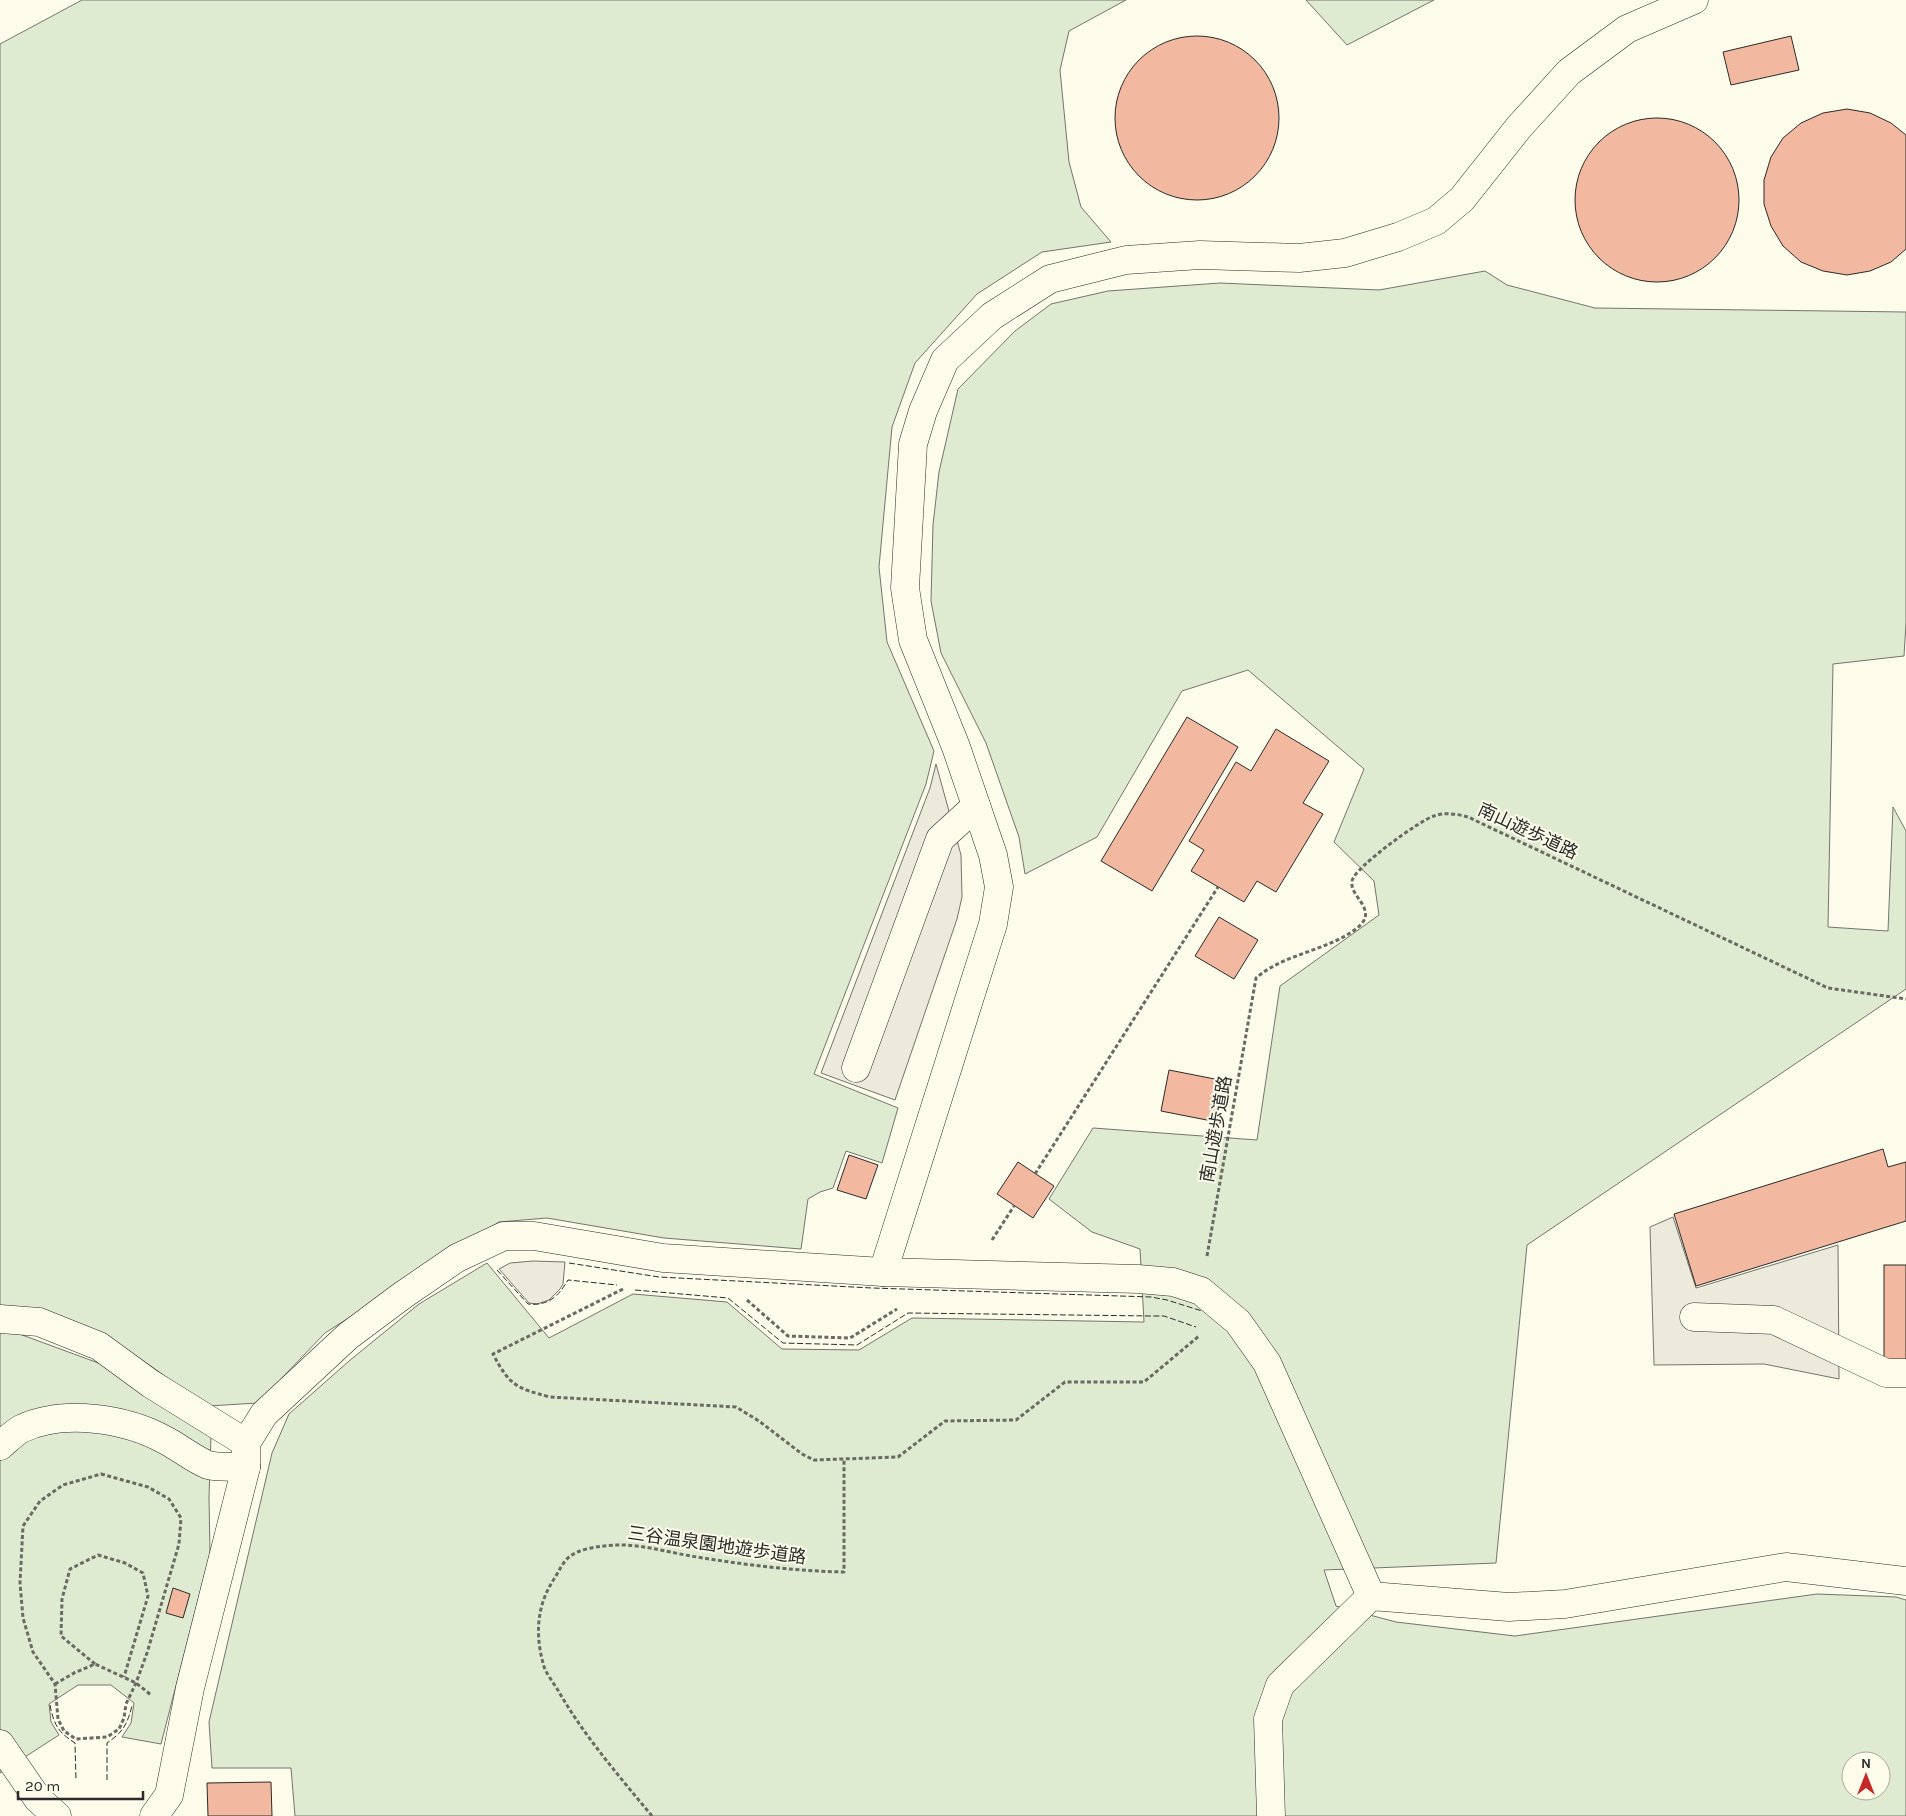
<svg xmlns="http://www.w3.org/2000/svg" width="1906" height="1816" font-family="Karla,'Noto Sans JP',sans-serif">
<style>
.green{fill:#deebd1;stroke:#74746e;fill-rule:evenodd}
.parking{fill:#eceadb;stroke:#74746e}
.building{fill:#f2b8a0;stroke:#2b2b2b}
.lines{fill:none;stroke-linecap:round;stroke-linejoin:round}
.minor-casing{stroke:#2b2b2b;stroke-width:29}
.path{stroke:#6a6964;stroke-width:3;stroke-dasharray:4 2.5;stroke-linecap:butt}
.minor{stroke:#fdfbea;stroke-width:28}
.fence{stroke:#2b2b2b;stroke-width:1;stroke-dasharray:6 2.5;stroke-linecap:butt}
.labels{text-anchor:middle;stroke-width:4;stroke-linejoin:round;paint-order:stroke}
.street-label{font-size:18px;fill:#2b2b2b;stroke:#fdfbea}
</style>
<rect width="100%" height="100%" fill="#fdfbea"/>
<g class="green">
<path d="M82 0H1126L1069 31 1060 70 1069 162 1081 207 1111 242 1042 252 977 294 915 363 892 427 879 567 887 642 934 751 926 784 814 1074 898 1108 882 1163 846 1151 833 1188 820 1192 808 1199 801 1249 664 1238 547 1218 499 1222 325 1333 258 1403 208 1406 106 1335 0 1308V44Z"/>
<path d="M1306 0H1434L1347 45Z"/>
<path d="M1485 271 1507 285 1595 308 1906 312V623L1904 656 1833 664 1828 927 1888 931 1893 807 1906 831V989L1527 1245 1496 1563 1324 1570 1336 1606 1396 1622 1515 1636 1817 1594 1896 1597 1906 1600V1816H295L291 1768H212L209 1722 272 1453 289 1414 349 1361 419 1304 487 1263 549 1338 633 1294 727 1302 782 1349 859 1350 912 1318 1144 1322 1140 1249 1092 1232 1049 1199 1093 1128 1257 1140 1280 986 1379 915 1374 881 1334 842 1364 769 1248 670 1182 691 1097 837 1025 874 1019 837 986 743 941 653 931 601 933 525 939 472 958 389 1015 331 1051 304 1108 291 1220 283 1379 290ZM1851 1761H1881V1791H1851Z"/>
<path d="M0 1329H6L101 1364 211 1435 209 1497 210 1553 161 1744 122 1737 131 1723 134 1703 111 1685H78L49 1704 51 1722 59 1735 0 1773Z"/>
</g>
<g class="parking">
<path d="M936 764 961 855 962 897 957 919 895 1100 821 1073 930 788Z"/>
<path d="M1673 1217 1696 1288 1838 1245 1839 1379 1764 1364 1654 1365 1650 1227Z"/>
<path d="M533 1261 565 1262 563 1284 560 1289 549 1300 537 1304 529 1303 499 1269 510 1263Z"/>
</g>
<g class="building">
<circle cx="1197" cy="118" r="82"/>
<path d="M1791 36 1799 70 1731 85 1723 52Z"/>
<path d="M1847 109 1870 113 1891 123 1906 135V249L1891 262 1870 271 1847 275 1823 271 1801 262 1783 246 1771 226 1764 204V180L1771 157 1783 138 1801 123 1823 113Z"/>
<circle cx="1657" cy="200" r="82"/>
<path d="M1187 717 1238 747 1152 891 1101 861Z"/>
<path d="M1276 729 1329 761 1303 803 1323 814 1276 892 1257 881 1244 902 1191 871 1204 850 1189 841 1236 762 1251 771Z"/>
<path d="M1219 917 1258 940 1234 979 1195 956Z"/>
<path d="M1169 1070 1225 1081 1217 1122 1161 1111Z"/>
<path d="M1883 1149 1888 1167 1906 1162V1221L1696 1286 1674 1214Z"/>
<path d="M849 1155 878 1165 866 1199 837 1190Z"/>
<path d="M1018 1162 1054 1186 1033 1218 997 1194Z"/>
<rect x="1884" y="1265" width="22" height="96"/>
<path d="M173 1588 190 1594 183 1618 166 1613Z"/>
<path d="M271 1782 272 1816H208L207 1783Z"/>
</g>
<g class="lines">
<defs>
<g id="minor">
<path d="M856 1068 940 839 976 806"/>
<path d="M883 1272 993 924 999 887 993 855 956 747 913 640 905 588 913 444 923 411 945 360 992 316 1050 279 1126 260 1200 255 1299 258 1345 253 1398 237 1436 221 1462 199 1519 127 1569 72 1627 29 1694 0"/>
<path d="M1694 1317 1774 1320 1886 1373H1906"/>
<path d="M0 1319 39 1322 99 1346 151 1384 246 1443"/>
<path d="M0 1446C7 1440 14 1433 21 1429 63 1409 125 1418 165 1440 179 1447 193 1459 208 1465 219 1468 235 1466 246 1467"/>
<path d="M0 1744 38 1799 57 1816"/>
<path d="M154 1816 169 1795 190 1688 246 1467V1443L264 1414 348 1336 403 1295 457 1258 504 1236H534L663 1258 883 1272 1138 1279 1173 1282 1201 1291 1238 1322 1267 1363 1371 1596"/>
<path d="M1271 1816 1268 1719 1280 1685 1371 1596 1509 1607 1565 1604 1786 1567 1906 1581"/>
</g>
</defs>
<use href="#minor" class="minor-casing"/>
<g class="path">
<path d="M1035 1174 1218 887"/>
<path d="M992 1240 1014 1206"/>
<path d="M1207 1256 1256 978C1285 953 1328 951 1357 928 1380 910 1349 897 1352 881 1354 868 1420 820 1434 816 1444 812 1458 814 1468 817L1828 988 1906 999"/>
<path d="M623 1289 493 1354C510 1386 516 1388 550 1397L736 1407 759 1421 802 1454 814 1460 898 1457 945 1421 1016 1420 1065 1382H1144L1199 1336"/>
<path d="M747 1300 788 1336 850 1338 897 1309"/>
<path d="M101 1474 148 1487 169 1499 181 1518 179 1544 147 1653 136 1683 126 1704 124 1718 119 1729 107 1737 76 1739 64 1731 58 1719 55 1684 33 1652 23 1618 20 1583 23 1526 40 1501 63 1485Z"/>
<path d="M95 1664 61 1636 62 1599 70 1569 98 1555 125 1563 143 1573 148 1596 124 1677"/>
<path d="M55 1684 74 1673 95 1664 136 1683 151 1695"/>
<path d="M652 1816C619 1776 585 1737 559 1692 554 1683 545 1673 543 1663 535 1633 537 1605 554 1579 558 1573 561 1566 566 1560 576 1548 601 1546 615 1545 643 1544 670 1553 697 1557 746 1565 795 1571 844 1572V1460"/>
</g>
<use href="#minor" class="minor"/>
<g class="fence">
<path d="M569 1263 659 1277 872 1288 1151 1297 1167 1300 1202 1311"/>
<path d="M497 1270 528 1304C548 1306 558 1297 568 1280L617 1285"/>
<path d="M635 1290 728 1298 783 1343 857 1345 908 1313 1152 1316H1164L1196 1327"/>
<path d="M50 1705C54 1725 58 1732 75 1743L76 1780"/>
<path d="M107 1780V1743C123 1732 127 1725 132 1706"/>
</g>
</g>
<g class="labels">
<g class="street-label">
<text transform="translate(1528 831) rotate(25)" y="6">南山遊歩道路</text>
<text transform="translate(1216 1129) rotate(-80)" y="6">南山遊歩道路</text>
<text transform="translate(717 1545) rotate(8)" y="6">三谷温泉園地遊歩道路</text>
</g>
</g>
<g transform="translate(1866 1776)"><circle r="24" fill="#fdfbea" stroke="#a9a89e"/>
<path d="M0-4L9 19L0 12L-9 19Z" fill="#c62828"/>
<text y="-8" font-size="14" font-weight="bold" text-anchor="middle" fill="#2b2b2b">N</text>
</g>
<path d="M18 1791v8h125v-8" fill="none" stroke="#2b2b2b" stroke-width="2.5"/>
<text x="25" y="1791" font-size="15" fill="#2b2b2b" stroke="#fdfbea" stroke-width="4" paint-order="stroke">20 m</text>
</svg>
